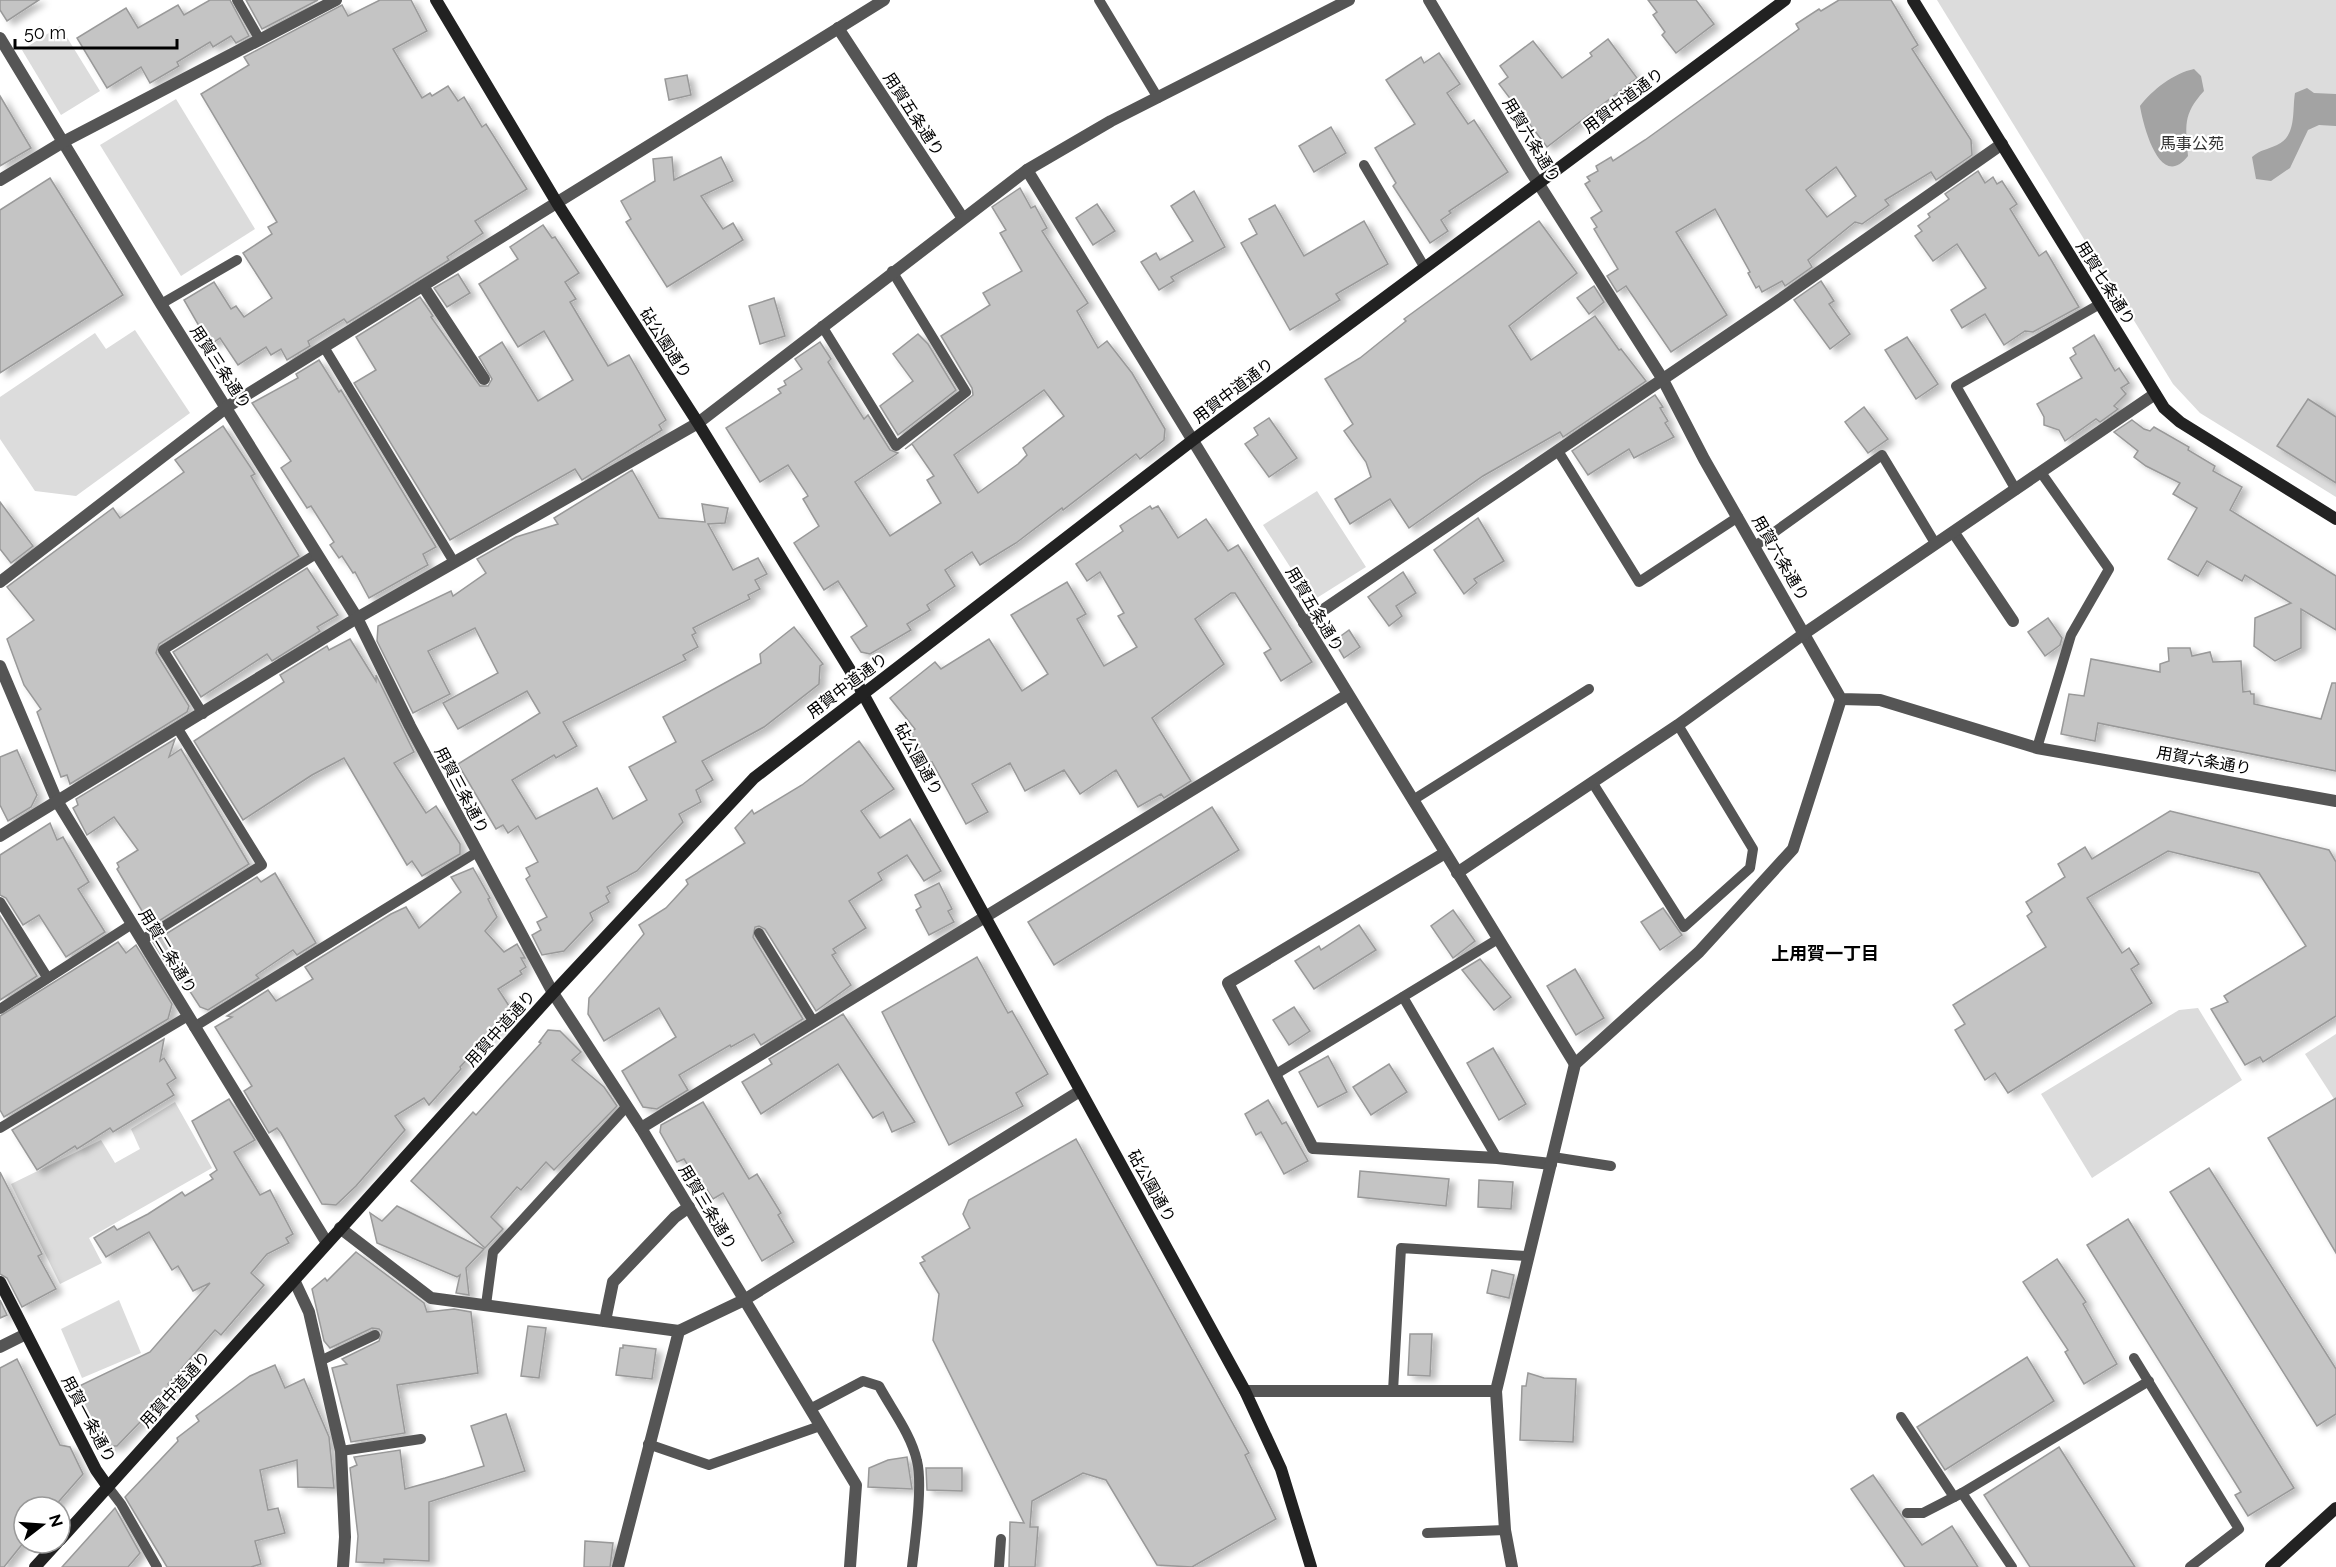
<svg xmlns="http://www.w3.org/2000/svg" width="2336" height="1567" font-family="Raleway,'Noto Sans JP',sans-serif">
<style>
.green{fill:#dcdcdc}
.water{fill:#a3a3a3}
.building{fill:#c4c4c4;stroke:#999;stroke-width:1.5;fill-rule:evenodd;filter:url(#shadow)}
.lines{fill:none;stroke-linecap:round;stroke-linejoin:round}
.lane{stroke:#555;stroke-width:10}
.street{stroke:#555;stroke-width:12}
.secondary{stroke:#222;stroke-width:12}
.labels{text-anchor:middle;stroke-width:4.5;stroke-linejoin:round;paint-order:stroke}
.street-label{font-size:16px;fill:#000;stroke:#fff}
.park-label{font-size:16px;fill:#333;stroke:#fff}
.neighbourhood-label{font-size:18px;font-weight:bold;fill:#000;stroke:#fff}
</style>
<defs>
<filter id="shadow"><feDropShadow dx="6" dy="4" stdDeviation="3" flood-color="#0004"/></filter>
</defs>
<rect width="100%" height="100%" fill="#fff"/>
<g class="green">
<path d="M1937 0H2336V497L2200 413 2173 384Z"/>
<path d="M60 26 100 91 61 115 22 50Z"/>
<path d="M176 99 255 229 181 276 100 145Z"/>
<path d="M135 330 190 413 76 496 35 491 0 439V397L95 333 106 349Z"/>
<path d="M1317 491 1366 567 1312 601 1263 525Z"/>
<path d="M2198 1008 2242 1080 2092 1178 2041 1094 2179 1010Z"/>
<path d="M2336 1034V1102L2305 1054Z"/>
<path d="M175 1102 212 1168 89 1238 102 1263 60 1284 11 1184 101 1140 115 1163 140 1149 131 1129Z"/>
<path d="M119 1300 141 1353 82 1378 61 1329Z"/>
</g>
<g class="water">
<path d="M2194 69 2201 76 2204 91C2182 115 2186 126 2188 156 2160 192 2143 125 2140 106 2152 90 2174 73 2194 69Z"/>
<path d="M2307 88 2314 93 2336 94V126L2319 125 2308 130 2290 168 2271 181 2256 179 2252 157C2261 149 2267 150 2277 145 2297 136 2292 111 2295 93Z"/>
</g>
<g class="building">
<path d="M0 0H39L7 21 0 10Z"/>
<path d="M210 0H230L249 36 236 43 231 36 213 47 210 42 177 62 179 66 150 83 141 67 107 88 77 38 126 8 138 28 178 5 184 15Z"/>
<path d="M246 0H318L262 29Z"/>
<path d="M380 0H411L427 31 393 49 422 98 430 93 432 96 448 86 458 101 464 97 482 127 486 124 527 189 475 221 483 233 447 257 449 260 347 323 344 319 308 341 310 346 287 360 281 349 271 355 266 347 238 365 220 338 210 345 184 300 214 282 231 309 236 306 244 317 272 298 243 253 272 234 268 227 277 222 201 94 249 65 244 57 342 5 348 16Z"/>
<path d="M1648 0H1696L1714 24 1676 53 1662 35 1665 32 1653 15 1657 12Z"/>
<path d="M1839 0H1891L1918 45 1912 49 1971 140 1972 155 1936 180 1931 172 1885 200 1889 205 1862 224 1855 222 1808 260 1812 267 1785 286 1782 281 1762 292 1759 286 1756 288 1748 273 1750 272 1715 209 1676 232 1727 315 1671 352 1626 286 1617 292 1607 276 1618 269 1594 229 1597 227 1591 218 1602 211 1585 184 1590 181 1587 177 1598 171 1596 166 1611 157 1613 161 1645 140 1799 29 1796 24 1819 9 1821 11ZM1836 167 1856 196 1827 217 1806 190Z"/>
<path d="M1608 39 1637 78 1547 147 1499 84 1508 77 1500 66 1533 41 1562 78 1592 56 1590 53Z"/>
<path d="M1439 53 1460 84 1447 93 1468 124 1474 120 1508 172 1449 211 1451 213 1441 220 1448 231 1430 243 1393 186 1396 183 1375 148 1415 124 1386 80 1421 57 1424 63Z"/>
<path d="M687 75 691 95 669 100 665 79Z"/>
<path d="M0 96 31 148 0 166Z"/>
<path d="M1331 127 1346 153 1314 172 1299 146Z"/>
<path d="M672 157 674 180 721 157 733 181 701 196 723 229 733 223 743 240 667 287 626 222 631 219 621 201 655 181 653 159Z"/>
<path d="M1978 171 1985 183 1993 177 1997 184 2002 181 2017 204 2010 209 2039 256 2046 251 2079 307 2033 332 2025 331 2004 345 1985 314 1962 328 1951 310 1986 288 1957 244 1933 261 1915 236 1922 231 1918 226 1930 217 1928 214 1949 199 1945 194Z"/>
<path d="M50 178 123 295 0 373V210Z"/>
<path d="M1020 188 1031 208 1035 206 1047 228 1042 231 1088 303 1077 311 1098 348 1107 341 1132 373 1165 429 1164 440 1140 459 1136 454 1063 510 1062 508 1016 543 980 565 972 552 945 570 955 586 927 605 930 610 907 624 911 630 870 654 861 652 851 637 867 626 838 581 824 590 794 543 819 526 803 499 808 496 807 494 788 465 760 482 726 428 781 393 778 389 786 385 784 381 802 369 795 359 820 342 831 359 828 362 864 419 868 415 890 450 898 453 855 482 890 536 941 503 927 480 934 476 912 444 905 449 973 395 972 388 941 336 990 305 983 293 1022 271 1000 233 1006 230 992 207ZM1044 390 1064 416 1023 448 1027 455 1018 464 978 493 954 455Z"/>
<path d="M1194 191 1225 247 1171 277 1174 281 1159 290 1141 262 1156 253 1160 260 1193 241 1171 206Z"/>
<path d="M1097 204 1115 231 1093 245 1076 218Z"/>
<path d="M1275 205 1304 256 1364 221 1388 264 1336 294 1340 300 1290 330 1241 243 1257 234 1249 219Z"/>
<path d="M1539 221 1577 273 1509 326 1531 360 1595 316 1619 350 1621 349 1646 381 1563 437 1560 432 1483 476 1409 528 1390 499 1350 524 1335 499 1371 477 1366 462 1344 431 1353 424 1325 379 1360 358 1406 321 1404 319Z"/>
<path d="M543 225 552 238 555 237 579 273 565 282 576 299 570 302 608 366 629 355 666 420 659 425 662 430 582 480 575 469 450 540 354 383 376 370 356 337 420 297 433 316 431 317 480 386H488L492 379 479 357 502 342 538 401 573 380 544 331 518 347 479 284 518 259 510 247Z"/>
<path d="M458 274 470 293 447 307 434 288Z"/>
<path d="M1821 281 1834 301 1829 304 1850 334 1830 349 1794 300Z"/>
<path d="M1594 286 1604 302 1589 314 1577 298Z"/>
<path d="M774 298 785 336 760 344 749 306Z"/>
<path d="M918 334 928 344 956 390 898 435 880 406 913 381 893 354Z"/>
<path d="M2094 335 2115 371 2119 368 2129 383 2121 388 2126 394 2114 406 2118 409 2100 422 2096 419 2065 441 2059 430 2044 425V417L2037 404 2082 378 2070 358 2076 354 2073 348Z"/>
<path d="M1907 337 1938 384 1916 399 1885 350Z"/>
<path d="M319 360 339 392 341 390 436 547 423 554 428 565 369 598 355 572 353 573 342 556 339 558 330 545 334 542 311 506 307 508 281 468 291 461 252 403 298 378 296 374Z"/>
<path d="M1655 395 1663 407 1660 408 1668 421 1665 423 1674 437 1634 458 1629 449 1588 475 1572 451Z"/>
<path d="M2308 399 2336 417V483L2277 446Z"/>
<path d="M1864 407 1888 439 1868 453 1845 422Z"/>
<path d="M1269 418 1297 458 1269 477 1245 444 1258 435 1254 428Z"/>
<path d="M2132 420 2144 429 2150 431 2154 427 2189 447 2188 450 2215 466 2213 471 2242 487 2230 510 2336 576V630L2301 609V648L2275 661 2254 646 2255 618 2291 603 2245 575 2242 581 2207 561 2198 576 2168 559 2197 508 2173 494 2180 483 2146 466 2134 457 2138 451 2114 432Z"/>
<path d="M223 426 255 474 251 476 299 556 159 644 156 653 189 706 187 712 70 784 67 775 61 777 37 712 41 709 24 685 7 639 34 620 7 587 113 508 120 518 184 472 175 460Z"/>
<path d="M632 470 659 518 705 522 702 504 728 508 725 523 708 524 733 570 758 558 767 574 755 580 760 589 748 595 750 599 693 628 696 633 692 635 698 647 683 655 686 660 563 722 577 746 556 758 554 755 512 780 536 819 597 788 613 819 647 800 629 767 676 742 663 717 761 663 760 654 794 627 823 664 820 666 819 684 764 727 702 761 713 780 696 790 701 802 679 814 683 822 637 871 607 887 610 893 606 896 609 902 590 913 593 920 564 951 542 955 532 935 541 930 537 922 547 917 526 879 530 876 526 868 538 862 518 826 508 833 503 825 496 829 458 764 540 713 527 691 458 729 443 703 498 673 475 628 428 651 450 694 413 713 377 641 378 626 451 591 453 596 486 573 477 559 516 537 558 524 554 518Z"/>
<path d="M0 502 33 546 11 563 0 549Z"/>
<path d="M1150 506 1152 509 1158 506 1178 538 1206 519 1228 551 1238 545 1312 662 1281 681 1264 653 1271 649 1235 593H1231L1195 619 1224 664 1152 718 1191 781 1164 798 1161 794 1138 807 1116 770 1080 794 1064 770 1025 791 1010 763 972 784 988 812 966 824 932 762 929 763 910 732 915 729 890 698 935 662 941 669 989 639 1022 691 1048 674 1011 615 1067 582 1086 614 1077 619 1104 666 1137 647 1118 616 1124 613 1100 572 1087 581 1076 564 1123 531 1120 526Z"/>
<path d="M1478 518 1504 561 1474 579 1477 583 1464 594 1434 550Z"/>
<path d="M307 568 338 615 317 627 320 631 272 661 267 654 201 697 173 652Z"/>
<path d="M1403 572 1416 593 1396 606 1402 616 1389 626 1368 597Z"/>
<path d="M2048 618 2062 638 2060 645 2045 656 2028 632Z"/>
<path d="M1349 630 1360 647 1344 658 1334 641Z"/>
<path d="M350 639 376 681V675L414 752 394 763 426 813 436 806 460 844V854L422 876 412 861 407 865 344 758 312 775 243 820 194 741 284 682 280 675 327 646 329 650Z"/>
<path d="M2168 648H2190L2192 656 2210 652 2213 662 2241 661 2243 692 2250 691 2251 694H2254V704L2321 719 2332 683H2336V771L2098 723 2095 741 2061 734 2069 694 2084 696 2091 659 2160 672V664L2169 661Z"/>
<path d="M175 739 169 757 181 749 249 864 151 926 117 869 119 867 117 863 138 850 114 817 87 835 73 808 78 805 76 799Z"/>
<path d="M859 741 894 789 861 811 880 838 910 819 941 871 924 881 907 855 878 873 882 880 849 901 866 928 833 949 836 953 832 955 851 985 816 1011 765 929 759 926 755 927 753 937 803 1019 761 1045 754 1034 731 1047 730 1045 679 1075 688 1090 657 1109 643 1107 622 1071 676 1037 659 1008 604 1041 588 1014 589 998 644 934 639 925 666 908 688 884 686 880 745 843 735 828 752 810 754 814 802 785Z"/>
<path d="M17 750 37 795 31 807 8 821 0 805V757Z"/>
<path d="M1212 807 1239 850 1054 965 1028 922Z"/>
<path d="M2170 811 2329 850 2336 862V1016L2263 1062 2260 1057 2245 1065 2211 1009 2228 1002 2224 996 2306 946 2259 873 2168 851 2087 898 2122 953 2129 948 2139 964 2131 969 2152 1003 2008 1093 1995 1073 1985 1080 1955 1030 1965 1024 1953 1005 2046 947 2027 916 2032 912 2026 902 2065 877 2058 864 2085 847 2092 859Z"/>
<path d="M50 823 57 840 63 837 89 882 78 889 105 932 66 957 39 915 23 925 6 898 0 895V855Z"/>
<path d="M473 868 490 898 488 899 497 917 485 931 504 952 517 944 525 958H521L526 967 520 971 522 974 498 989 513 1012 460 1067 461 1069 429 1105 424 1098 395 1116 405 1130 356 1186 336 1205 322 1204 281 1133 277 1128 269 1133 244 1091 252 1086 215 1027 232 1017 227 1016 268 990 276 1001 313 979 305 967 391 914 406 907 419 928 461 892 451 877Z"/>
<path d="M275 873 316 943 297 955 293 950 256 975 259 978 208 1010 200 1007 178 973 177 981 153 942 257 877 261 882Z"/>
<path d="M939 883 952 909 948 911 954 922 929 935 916 910 921 907 915 895Z"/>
<path d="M1663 908 1682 935 1660 950 1641 922Z"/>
<path d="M1453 910 1475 941 1453 958 1431 926Z"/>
<path d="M0 916 37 976 0 1000Z"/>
<path d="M1359 925 1376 950 1314 989 1295 961 1319 946 1321 950Z"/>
<path d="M118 942 126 953 136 945 172 1004 168 1019 4 1117 0 1110V1016Z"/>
<path d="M977 957 1008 1013 1012 1011 1048 1074 1016 1093 1023 1106 949 1145 882 1012Z"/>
<path d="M1480 959 1511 997 1494 1010 1462 970Z"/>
<path d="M1575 969 1604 1018 1576 1035 1547 986Z"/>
<path d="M1294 1007 1310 1031 1289 1045 1273 1020Z"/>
<path d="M843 1014 915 1122 892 1132 883 1112 873 1118 838 1064 761 1114 742 1082 772 1064 769 1059Z"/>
<path d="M548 1030 560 1031 581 1052 572 1060 604 1087 617 1106 554 1170 546 1162 521 1190 517 1187 491 1217 503 1229 485 1248 411 1181 473 1112 476 1115 541 1043 539 1042Z"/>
<path d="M164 1039 160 1061 164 1058 176 1078 167 1084 174 1095 113 1132 110 1128 77 1149 75 1146 37 1170 12 1130Z"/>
<path d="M1493 1048 1526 1104 1499 1120 1467 1063Z"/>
<path d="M1328 1056 1347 1092 1318 1107 1299 1072Z"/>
<path d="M1389 1064 1407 1092 1371 1115 1353 1087Z"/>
<path d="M2336 1098V1253L2268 1138Z"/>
<path d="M229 1099 255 1140 234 1152 260 1195 270 1190 293 1234 286 1238 289 1243 267 1254 251 1273 264 1285 221 1335 215 1330 168 1384 172 1389 117 1446H102L73 1389 150 1352 210 1283 193 1291 178 1266 172 1270 149 1232 106 1257 94 1238 114 1226 117 1230 148 1214 182 1192 185 1196 213 1179 210 1175 217 1170 192 1121Z"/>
<path d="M1268 1100 1282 1124 1286 1122 1308 1161 1284 1174 1261 1132 1256 1135 1245 1114Z"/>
<path d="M703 1102 749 1179 757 1174 781 1213 778 1215 794 1242 762 1261 723 1193 713 1199 707 1190 704 1192 684 1159 677 1162 660 1132 661 1125Z"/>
<path d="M1076 1139 1249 1453 1245 1455 1276 1519 1192 1567 1157 1565 1106 1480 1083 1473 1032 1501 1030 1527H1038L1035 1567H1009L1010 1522 1024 1523 933 1340 939 1294 920 1263 925 1261 922 1257 970 1228 963 1214 969 1200Z"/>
<path d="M2209 1168 2336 1369V1414L2317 1426 2170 1192Z"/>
<path d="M1360 1171 1449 1179 1446 1206 1358 1197Z"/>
<path d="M0 1172 42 1254 38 1256 56 1289 22 1307 7 1278 0 1274Z"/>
<path d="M1479 1180 1513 1182 1511 1209 1478 1207Z"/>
<path d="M397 1206 484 1249 466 1268 469 1295 456 1293 460 1275 457 1277 377 1243 370 1213 382 1221Z"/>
<path d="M2128 1219 2294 1488 2248 1516 2235 1495 2241 1492 2087 1245Z"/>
<path d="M356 1252 424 1303 427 1312 454 1309 471 1312 478 1373 397 1385 405 1433 351 1442 332 1368 347 1364 342 1359 379 1341 382 1332 379 1329 372 1328 330 1348 324 1341 312 1289 325 1278 327 1281Z"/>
<path d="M2057 1259 2086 1302 2083 1304 2117 1364 2084 1384 2065 1352 2068 1350 2023 1282Z"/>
<path d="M1492 1270 1514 1275 1509 1298 1487 1293Z"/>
<path d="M0 1300 7 1315 0 1318Z"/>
<path d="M528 1326 546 1328 539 1378 521 1376Z"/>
<path d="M1410 1334H1432L1430 1376 1408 1375Z"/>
<path d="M623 1345 656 1349 652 1379 616 1375 620 1348H623Z"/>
<path d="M2027 1357 2054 1401 1945 1470 1917 1427Z"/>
<path d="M17 1359 60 1445 70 1447 83 1474 54 1507H24V1542L4 1567H0V1368Z"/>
<path d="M275 1365 285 1388 304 1379 329 1437 334 1488 298 1487 297 1460 260 1470 268 1510 278 1508 285 1533 255 1541 261 1564 251 1567H167L125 1497 178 1441 177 1438 199 1421 196 1416 250 1376Z"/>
<path d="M1528 1373 1544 1378 1576 1379 1573 1442 1520 1440 1522 1386H1526Z"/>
<path d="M506 1414 525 1471 429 1502V1561L384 1559V1563L356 1562 358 1536 350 1468 357 1465 354 1457 400 1450 405 1489 445 1478 484 1466 471 1426Z"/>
<path d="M2059 1447 2135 1567H2030L1984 1495Z"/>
<path d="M907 1457 912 1489 868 1487 869 1468 888 1460Z"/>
<path d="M926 1468H962V1491L927 1490Z"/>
<path d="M1873 1475 1922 1545 1952 1526 1978 1567H1905L1851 1489Z"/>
<path d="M115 1508 140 1553 128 1567H62Z"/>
<path d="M585 1541 613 1543 610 1567H584Z"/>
</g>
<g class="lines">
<g class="lane">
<path d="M237 0 260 40"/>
<path d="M1099 0 1158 98"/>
<path d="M1364 165 1425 268"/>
<path d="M161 304 237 260"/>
<path d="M822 326 896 446 966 392 892 271"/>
<path d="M324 347 454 562"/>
<path d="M1558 451 1639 582 1738 517"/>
<path d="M2016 490 1956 386 2100 304"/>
<path d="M1755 546 1882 455 1935 543"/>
<path d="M203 714 163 650 316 554"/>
<path d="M2037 748 2071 635 2109 569 2042 474"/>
<path d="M1592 782 1684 927 1750 868 1753 849 1678 725"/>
<path d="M1413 800 1589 689"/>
<path d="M0 902 47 977"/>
<path d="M759 933 813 1021"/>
<path d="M142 940 262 865 178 729"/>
<path d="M1403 997 1497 1158"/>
<path d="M0 1009 132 924"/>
<path d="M194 1027 477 852"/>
<path d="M1276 1074 1498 939"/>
<path d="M0 1128 188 1016"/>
<path d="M1553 1157 1611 1166"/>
<path d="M486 1305 493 1252 627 1106"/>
<path d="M2134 1358 2239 1529 2190 1567"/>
<path d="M320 1361 375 1335"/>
<path d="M1393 1391 1401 1248 1527 1256"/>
<path d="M810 1409 863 1381 879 1386C892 1410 911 1434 917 1461 923 1485 915 1541 912 1567"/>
<path d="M1901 1417 1954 1497"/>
<path d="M648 1444 709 1465 820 1426"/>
<path d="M341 1451 421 1439"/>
<path d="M108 1487 121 1504 157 1567"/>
<path d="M1962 1493 2149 1381"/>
<path d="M1907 1513H1923L1962 1493 2012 1567"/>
<path d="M1427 1533 1505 1530"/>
<path d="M999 1567 1001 1539"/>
</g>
<g class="street">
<path d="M1429 0 1528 167 1662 378 1704 459 1841 699 1880 700 2037 748 2336 801"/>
<path d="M838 28 962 217"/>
<path d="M0 38 161 304 357 618 410 726 553 993 641 1128 856 1485 850 1567"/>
<path d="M1027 170 1575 1064"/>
<path d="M0 180 63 142 336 0"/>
<path d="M423 286 484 379"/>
<path d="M1954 533 2013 621"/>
<path d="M0 582 227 407 884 0"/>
<path d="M1304 623 1775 303 2002 144"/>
<path d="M0 666 57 801 327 1243"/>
<path d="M0 836 357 618 698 423 1027 170 1111 121 1349 0"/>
<path d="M1445 853 1228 983 1313 1148 1497 1158 1551 1164"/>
<path d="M1457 873 1678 725 1805 633 2155 394"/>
<path d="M641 1128 1347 695"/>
<path d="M340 1228 431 1298 679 1331"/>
<path d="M295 1282 309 1312 341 1451 345 1537 343 1567"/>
<path d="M605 1321 613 1282 675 1217 689 1207"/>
<path d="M0 1347 26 1334"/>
<path d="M1245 1391H1496"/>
<path d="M618 1567 679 1331 744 1300 1080 1091"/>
<path d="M1512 1567 1505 1530 1496 1391 1575 1064 1699 952 1793 849 1841 699"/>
</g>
<g class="secondary">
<path d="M436 0 557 203 698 423 850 670 1245 1391 1281 1469 1311 1567"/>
<path d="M1913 0 2164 408 2180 422 2336 519"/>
<path d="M0 1282 96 1470 108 1487"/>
<path d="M60 1540 553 993 754 778 1193 440 1785 0"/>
<path d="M35 1567 57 1543"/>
<path d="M2271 1567 2336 1508"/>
</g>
</g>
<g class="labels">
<g class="street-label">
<text transform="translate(1623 100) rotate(-37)" y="6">用賀中道通り</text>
<text transform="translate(914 114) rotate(57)" y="6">用賀五条通り</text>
<text transform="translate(1532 140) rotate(59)" y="6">用賀六条通り</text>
<text transform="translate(2106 283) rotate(58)" y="6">用賀七条通り</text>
<text transform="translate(666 343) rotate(57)" y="6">砧公園通り</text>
<text transform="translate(221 367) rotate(57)" y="6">用賀三条通り</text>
<text transform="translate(1233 390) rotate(-37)" y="6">用賀中道通り</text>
<text transform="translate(1781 558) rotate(60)" y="6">用賀六条通り</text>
<text transform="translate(1315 609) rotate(59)" y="6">用賀五条通り</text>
<text transform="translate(847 685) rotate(-37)" y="6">用賀中道通り</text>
<text transform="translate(919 759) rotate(61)" y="6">砧公園通り</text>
<text transform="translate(2204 760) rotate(10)" y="6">用賀六条通り</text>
<text transform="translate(462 790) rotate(62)" y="6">用賀三条通り</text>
<text transform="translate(168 951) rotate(59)" y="6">用賀二条通り</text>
<text transform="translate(500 1028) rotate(-48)" y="6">用賀中道通り</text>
<text transform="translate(1152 1186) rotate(61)" y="6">砧公園通り</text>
<text transform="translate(708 1207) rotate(59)" y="6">用賀三条通り</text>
<text transform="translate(175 1389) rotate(-48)" y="6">用賀中道通り</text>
<text transform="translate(89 1419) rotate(62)" y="6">用賀一条通り</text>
</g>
<g class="park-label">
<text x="2192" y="149">馬事公苑</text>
</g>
<g class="neighbourhood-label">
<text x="1825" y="960">上用賀一丁目</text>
</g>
</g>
<g transform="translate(42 1525) rotate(73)"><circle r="28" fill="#ffffff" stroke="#999999" stroke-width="1.5"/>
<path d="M0-4.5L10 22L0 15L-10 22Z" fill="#000000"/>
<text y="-9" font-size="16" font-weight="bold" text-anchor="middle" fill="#000000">N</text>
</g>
<path d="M15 39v9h162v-9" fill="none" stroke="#000000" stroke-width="3"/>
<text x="24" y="39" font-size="18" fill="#000000" stroke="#ffffff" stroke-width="4.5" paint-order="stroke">50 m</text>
</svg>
